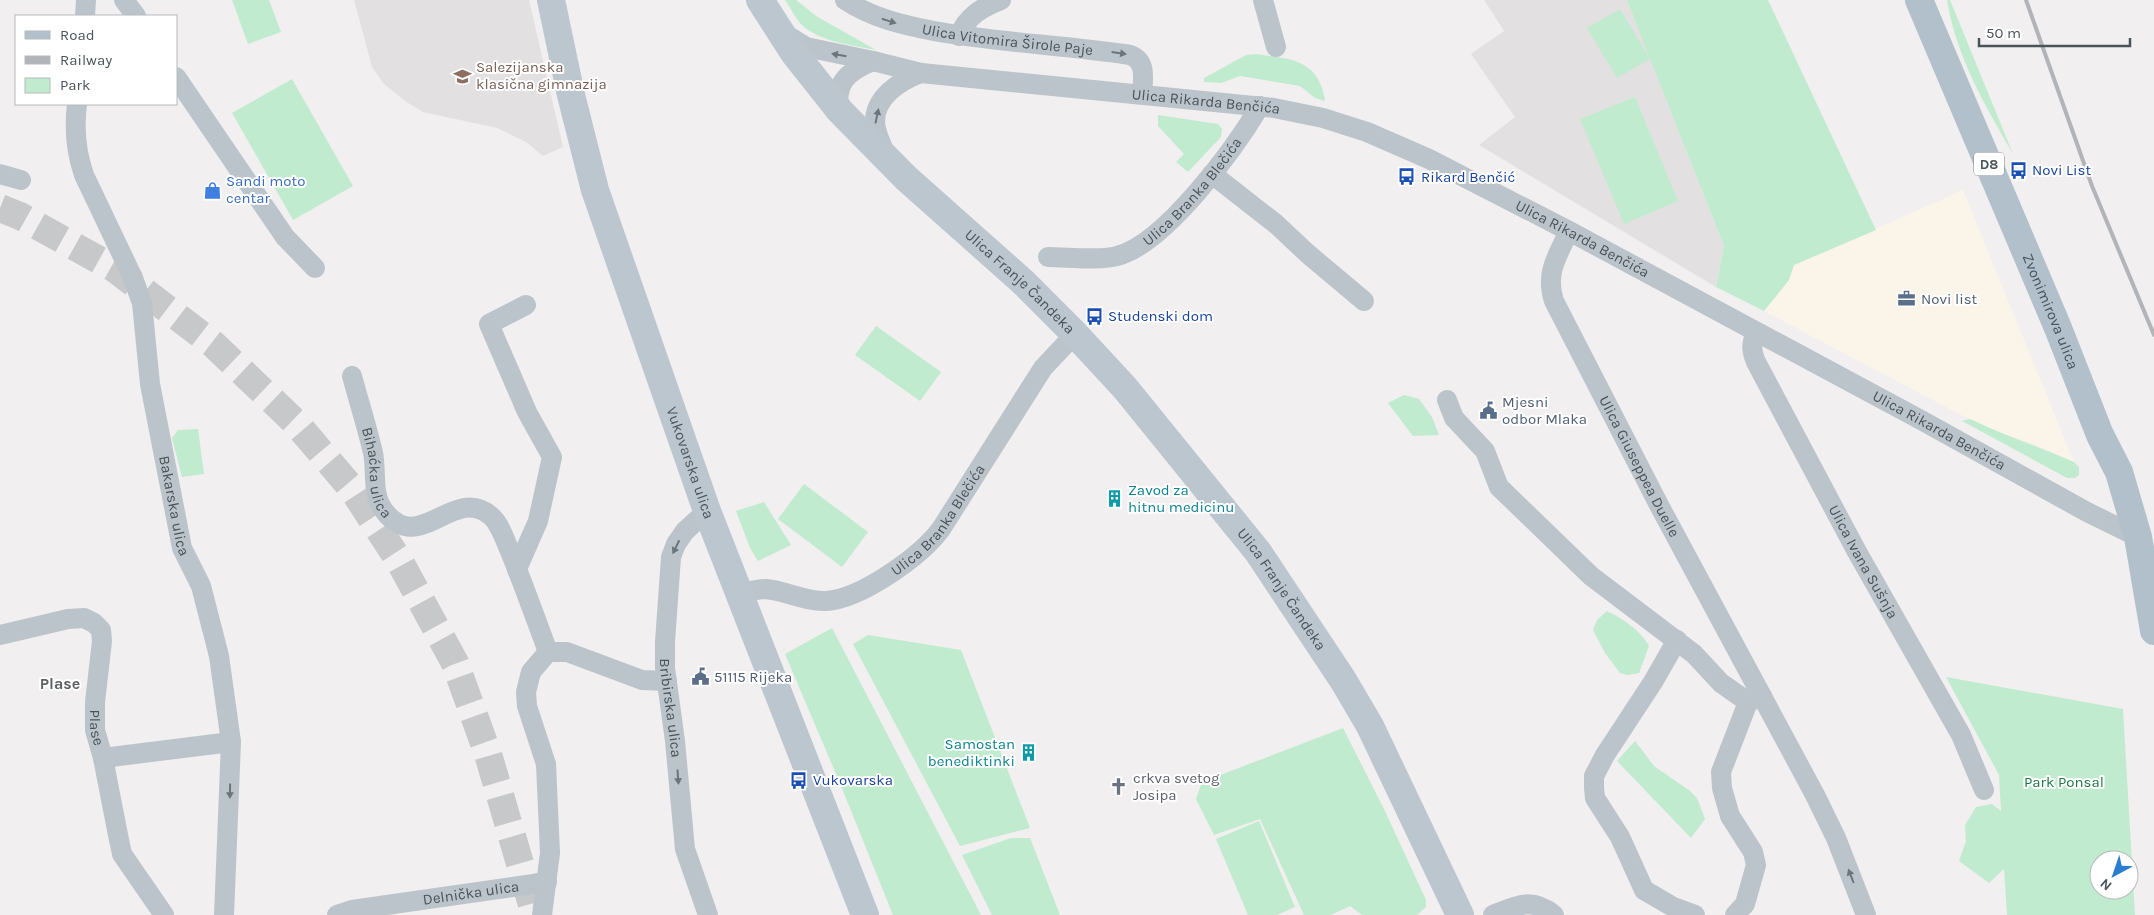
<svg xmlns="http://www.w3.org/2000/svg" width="2154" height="915" font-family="Karla,sans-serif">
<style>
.commercial{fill:#faf4e9}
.education{fill:#e2e0e0}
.green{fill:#c1ebce;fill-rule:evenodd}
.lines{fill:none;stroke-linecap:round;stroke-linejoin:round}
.primary-tunnel{stroke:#c7c8ca;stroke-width:28;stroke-dasharray:28 14;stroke-linecap:butt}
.street{stroke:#bbc4ca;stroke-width:20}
.secondary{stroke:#bcc6cf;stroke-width:28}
.primary{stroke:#b1c0cb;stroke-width:28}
.rail{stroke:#b1b4b8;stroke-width:4}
.oneway{fill:#6a757c}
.labels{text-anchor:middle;stroke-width:4;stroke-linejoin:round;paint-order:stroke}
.shield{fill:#fff;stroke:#7f878c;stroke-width:1}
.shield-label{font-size:14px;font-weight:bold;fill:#48535a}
.street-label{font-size:15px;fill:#48535a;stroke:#fff}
.education-label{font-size:15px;fill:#785e54;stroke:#fff;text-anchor:start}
.transit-label{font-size:15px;fill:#164399;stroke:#fff;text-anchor:start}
.shop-label{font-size:15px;fill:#366cbe;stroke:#fff;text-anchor:start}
.service-label{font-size:15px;fill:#4e5e75;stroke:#fff;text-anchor:start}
.culture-label{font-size:15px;fill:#0d838f;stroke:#fff;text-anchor:start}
.worship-label{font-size:15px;fill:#5b616d;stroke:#fff;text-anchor:start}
.park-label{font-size:15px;fill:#1f7544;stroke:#fff}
.neighbourhood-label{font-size:16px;font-weight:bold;fill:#5c5f63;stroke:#fff}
</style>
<rect width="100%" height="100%" fill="#f1efef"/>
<path class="commercial" d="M1963 190 2074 462 2029 442 2006 436 1957 413 1764 311 1789 280 1794 265Z"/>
<g class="education">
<path d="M354 0H529L563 147 543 156 526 142 497 128 423 112 405 101 384 84 372 67Z"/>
<path d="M1484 0H1627L1724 246 1716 287 1479 145 1515 117 1471 54 1504 31Z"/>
</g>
<g class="green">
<path d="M232 0H269L281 32 248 44Z"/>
<path d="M785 0H796L816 16 876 50C851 45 818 42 800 23 794 16 790 7 785 0Z"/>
<path d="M1627 0H1768L1876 230 1794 265 1789 280 1764 311 1716 287 1724 246 1650 59 1617 78 1587 28 1620 9 1649 57Z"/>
<path d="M1947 0H1950L2013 154C1985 106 1956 56 1947 0Z"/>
<path d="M1256 54C1290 59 1317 58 1325 99L1324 101 1315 98 1300 86 1240 76 1221 83 1204 82V78L1246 55Z"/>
<path d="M292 79 353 186 293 220 232 113Z"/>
<path d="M1635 97 1678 201 1624 224 1580 119Z"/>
<path d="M1158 115 1218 124 1222 129 1221 137 1188 172 1176 162 1184 154 1158 126Z"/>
<path d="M876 326 941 372 920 401 855 355Z"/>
<path d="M1404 395 1419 399 1432 417 1439 435 1413 436 1388 403Z"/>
<path d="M1970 419C2004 435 2039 447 2074 462L2079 467V475L2075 478H2067L1962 421Z"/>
<path d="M198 429 204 474 182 477 172 438 178 430Z"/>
<path d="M804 484 868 532 842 567 778 519Z"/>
<path d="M764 502 791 545 758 561 750 548 736 511Z"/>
<path d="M1607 611C1622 618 1641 631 1649 646L1639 673 1628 675 1620 673 1605 653 1593 630 1597 620Z"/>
<path d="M832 628 981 915H893L839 781 785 654Z"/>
<path d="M868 635 961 650 1030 828 960 846 853 644Z"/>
<path d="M1946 677 2123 709 2135 915H2007L2004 869 1989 883 1959 861 1966 841 1965 825 1976 807 1992 804 2001 811 1999 775ZM2099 860H2129V890H2099Z"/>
<path d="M1343 728 1385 811 1426 900V907L1417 915H1362L1350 906 1331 915H1304L1260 819 1214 835 1196 799 1202 782Z"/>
<path d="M1635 741 1654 766 1690 791 1697 798 1705 819 1691 838 1617 761Z"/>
<path d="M1259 821 1295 907 1277 915H1248L1216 839Z"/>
<path d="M1011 838H1030L1060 915H992L962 855Z"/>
</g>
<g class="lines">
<path class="primary-tunnel" d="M0 208 20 216 115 269 213 344 296 423 353 490 400 562 455 663 488 754 535 915"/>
<g class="street">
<path d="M124 0 136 16"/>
<path id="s1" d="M845 0C872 18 903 25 934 31 999 43 1065 45 1130 55 1147 61 1143 79 1142 94"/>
<path d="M1263 0 1276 47"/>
<path d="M85 16 86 0"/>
<path id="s2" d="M785 34 806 47 873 61 921 73 1274 108 1323 118 1367 132 1429 159 1569 231 1921 420 2087 512 2138 537"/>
<path d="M959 36C967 16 981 8 1001 0"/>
<path d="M176 77 285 237 315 268"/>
<path id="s3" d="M77 104C74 128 76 152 84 175L133 278 142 303 150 384 182 548 201 586 219 656 231 742 224 915"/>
<path d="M840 111C833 84 848 71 873 61"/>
<path d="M885 153C881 143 876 134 875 123 874 97 900 81 921 73"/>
<path d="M0 174 21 180"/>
<path d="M1212 174 1276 224 1308 254 1364 301"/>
<path id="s4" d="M1569 231C1557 257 1545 273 1554 301L1660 507 1815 795 1836 838 1866 915"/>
<path id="s5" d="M1048 257C1067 257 1100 261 1117 256 1165 244 1235 148 1260 106"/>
<path id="s6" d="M1756 332C1751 344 1751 350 1756 362L1856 550 1961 735 1984 790"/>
<path id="s7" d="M352 376C359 402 367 427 373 453 377 472 371 496 385 512 420 556 454 484 491 516 500 524 504 538 509 549 523 583 535 617 548 652H567L642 680 667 681"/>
<path d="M1447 400 1454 418 1485 451 1499 487 1591 576 1694 654 1721 683 1748 702 1762 696"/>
<path id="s8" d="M707 511 685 531 676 544 671 557 665 642V668L675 741 685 849 708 915"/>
<path d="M517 569 538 521 552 457 527 412 489 324 526 305"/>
<path id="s9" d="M740 593C748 592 758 589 766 589 787 591 806 602 826 601 861 599 921 556 941 529L1043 368 1075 334"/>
<path id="s10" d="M0 635 68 619 84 618 94 623 101 630 102 641 95 702V730L103 758 118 835 122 854 164 915"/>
<path d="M1677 640 1653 682 1605 755 1594 776V788L1595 798 1620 837 1644 890 1673 907 1695 915"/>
<path d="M103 758 231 742"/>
<path id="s11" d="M337 915 352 910 547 882"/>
<path d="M542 915 550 853 546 764 527 706 526 692 531 672 548 652"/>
<path d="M1493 915C1517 905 1532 897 1554 915"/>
<path d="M1735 915 1745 904 1756 865 1753 852 1730 816 1722 788 1721 772 1748 702"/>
</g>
<g class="secondary">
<path id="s12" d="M551 0 571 95 595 190 707 511 865 915"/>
<path id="s13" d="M760 0 794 53 840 111 906 178 1023 282 1075 334 1125 388 1258 552 1343 680 1370 726 1460 915"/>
</g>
<path class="primary" id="s14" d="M1919 0 2058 328 2100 435 2119 472 2138 537 2154 631"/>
<path class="rail" d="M2026 0 2092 186 2154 335"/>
</g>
<defs><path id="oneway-solid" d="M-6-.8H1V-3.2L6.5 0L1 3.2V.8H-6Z" transform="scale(1.25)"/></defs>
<g class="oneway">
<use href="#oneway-solid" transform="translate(889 21) rotate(18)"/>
<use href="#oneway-solid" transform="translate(1119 53) rotate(8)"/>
<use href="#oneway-solid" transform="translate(839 55) rotate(-170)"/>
<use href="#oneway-solid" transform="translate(877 116) rotate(-78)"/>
<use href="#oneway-solid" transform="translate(676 547) rotate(116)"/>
<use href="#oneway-solid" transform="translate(678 777) rotate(86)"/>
<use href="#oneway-solid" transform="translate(230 791) rotate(91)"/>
<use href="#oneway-solid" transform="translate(1851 876) rotate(-111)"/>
</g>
<defs>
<symbol id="school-bare" viewBox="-9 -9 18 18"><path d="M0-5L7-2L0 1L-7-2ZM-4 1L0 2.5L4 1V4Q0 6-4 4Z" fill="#8d6e63" stroke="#fff" stroke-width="2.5" paint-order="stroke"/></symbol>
<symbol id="bus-bare" viewBox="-9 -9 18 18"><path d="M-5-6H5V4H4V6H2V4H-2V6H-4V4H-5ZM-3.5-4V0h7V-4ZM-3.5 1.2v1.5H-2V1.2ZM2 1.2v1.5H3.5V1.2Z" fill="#1a4fb4" stroke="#fff" stroke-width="2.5" paint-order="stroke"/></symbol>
<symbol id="shop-bare" viewBox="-9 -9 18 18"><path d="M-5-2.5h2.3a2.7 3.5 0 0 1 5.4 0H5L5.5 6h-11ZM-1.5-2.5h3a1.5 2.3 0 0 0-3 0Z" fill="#3f7fe0" stroke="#fff" stroke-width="2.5" paint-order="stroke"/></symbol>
<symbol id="office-bare" viewBox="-9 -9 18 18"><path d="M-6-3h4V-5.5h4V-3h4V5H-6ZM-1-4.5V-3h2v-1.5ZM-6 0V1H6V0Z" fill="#5c6f8a" stroke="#fff" stroke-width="2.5" paint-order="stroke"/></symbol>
<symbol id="civic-bare" viewBox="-9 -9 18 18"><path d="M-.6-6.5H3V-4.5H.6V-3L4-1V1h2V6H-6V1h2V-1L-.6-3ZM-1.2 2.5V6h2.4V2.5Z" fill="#5c6f8a" stroke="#fff" stroke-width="2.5" paint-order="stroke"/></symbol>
<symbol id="building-bare" viewBox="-9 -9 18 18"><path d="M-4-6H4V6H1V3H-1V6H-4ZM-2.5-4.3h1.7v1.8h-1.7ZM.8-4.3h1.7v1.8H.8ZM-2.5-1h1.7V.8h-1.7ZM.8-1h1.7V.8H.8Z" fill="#0f9aa8" stroke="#fff" stroke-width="2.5" paint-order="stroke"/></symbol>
<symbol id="church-bare" viewBox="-9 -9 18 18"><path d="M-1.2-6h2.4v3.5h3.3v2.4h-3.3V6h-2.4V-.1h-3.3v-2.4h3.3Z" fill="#6b7280" stroke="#fff" stroke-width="2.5" paint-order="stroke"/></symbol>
</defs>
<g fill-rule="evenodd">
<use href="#school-bare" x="450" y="64" width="25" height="25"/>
<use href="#bus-bare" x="2006" y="158" width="25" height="25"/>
<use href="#bus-bare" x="1394" y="164" width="25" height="25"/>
<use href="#shop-bare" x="200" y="178" width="25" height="25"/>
<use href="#office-bare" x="1894" y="286" width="25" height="25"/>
<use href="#bus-bare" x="1082" y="304" width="25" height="25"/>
<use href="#civic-bare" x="1476" y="398" width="25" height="25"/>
<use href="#building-bare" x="1102" y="486" width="25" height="25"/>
<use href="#civic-bare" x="688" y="664" width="25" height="25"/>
<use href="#building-bare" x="1016" y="740" width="25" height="25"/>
<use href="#bus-bare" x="786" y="768" width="25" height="25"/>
<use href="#church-bare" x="1106" y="774" width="25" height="25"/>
</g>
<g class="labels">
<rect class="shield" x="1974" y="152.5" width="30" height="23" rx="4"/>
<g class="shield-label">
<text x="1989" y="169">D8</text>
</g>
<g class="street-label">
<text dy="5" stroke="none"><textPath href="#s1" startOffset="169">Ulica Vitomira Širole Paje</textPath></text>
<text dy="5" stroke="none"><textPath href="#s2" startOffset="429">Ulica Rikarda Benčića</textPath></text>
<text dy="5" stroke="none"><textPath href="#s5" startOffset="170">Ulica Branka Blečića</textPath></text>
<text dy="5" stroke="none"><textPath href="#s2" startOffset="834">Ulica Rikarda Benčića</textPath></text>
<text dy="5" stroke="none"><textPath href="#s13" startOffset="385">Ulica Franje Čandeka</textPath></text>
<text dy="5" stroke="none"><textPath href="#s14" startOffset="338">Zvonimirova ulica</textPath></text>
<text dy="5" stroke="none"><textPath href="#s2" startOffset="1239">Ulica Rikarda Benčića</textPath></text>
<text dy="5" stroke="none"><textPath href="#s12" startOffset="484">Vukovarska ulica</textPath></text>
<text dy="5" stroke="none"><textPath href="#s4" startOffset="260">Ulica Giuseppea Duelle</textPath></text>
<text dy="5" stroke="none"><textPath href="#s7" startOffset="100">Bihaćka ulica</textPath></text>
<text dy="5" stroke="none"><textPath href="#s3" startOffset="418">Bakarska ulica</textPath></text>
<text dy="5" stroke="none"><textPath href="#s9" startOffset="231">Ulica Branka Blečića</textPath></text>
<text dy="5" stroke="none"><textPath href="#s6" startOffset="258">Ulica Ivana Sušnja</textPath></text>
<text dy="5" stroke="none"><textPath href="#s13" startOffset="790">Ulica Franje Čandeka</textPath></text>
<text dy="5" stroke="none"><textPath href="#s8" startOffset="211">Bribirska ulica</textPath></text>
<text dy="5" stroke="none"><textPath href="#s10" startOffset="205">Plase</textPath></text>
<text dy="5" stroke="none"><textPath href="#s11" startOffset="136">Delnička ulica</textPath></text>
</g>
<g class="education-label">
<text x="476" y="72">Salezijanska<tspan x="476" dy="17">klasična gimnazija</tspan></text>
</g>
<g class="transit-label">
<text x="2032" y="175">Novi List</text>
<text x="1421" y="182">Rikard Benčić</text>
<text x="1108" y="321">Studenski dom</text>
<text x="813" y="785">Vukovarska</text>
</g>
<g class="shop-label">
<text x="226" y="186">Sandi moto<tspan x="226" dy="17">centar</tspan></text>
</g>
<g class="service-label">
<text x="1921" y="304">Novi list</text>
<text x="1502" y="407">Mjesni<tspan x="1502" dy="17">odbor Mlaka</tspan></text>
<text x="714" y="682">51115 Rijeka</text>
</g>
<g class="culture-label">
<text x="1128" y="495">Zavod za<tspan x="1128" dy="17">hitnu medicinu</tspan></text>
<text x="1015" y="749" text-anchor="end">Samostan<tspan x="1015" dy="17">benediktinki</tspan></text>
</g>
<g class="worship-label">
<text x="1133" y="783">crkva svetog<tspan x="1133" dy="17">Josipa</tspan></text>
</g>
<g class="park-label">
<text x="2064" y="787">Park Ponsal</text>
</g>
<g class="neighbourhood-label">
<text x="60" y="689">Plase</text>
</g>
</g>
<rect x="15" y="15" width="162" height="90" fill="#ffffff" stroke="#b6babd"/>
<rect x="25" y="31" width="25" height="8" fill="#b1c0cb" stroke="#b6babd"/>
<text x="60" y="40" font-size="15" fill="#48535a">Road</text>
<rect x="25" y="56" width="25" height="8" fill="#b1b4b8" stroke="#b6babd"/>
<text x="60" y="65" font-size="15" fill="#48535a">Railway</text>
<rect x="25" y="78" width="25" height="15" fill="#c1ebce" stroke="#b6babd"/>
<text x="60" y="90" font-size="15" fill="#48535a">Park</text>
<g transform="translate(2114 875) rotate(220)"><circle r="24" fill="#ffffff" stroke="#b6babd"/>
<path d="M0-4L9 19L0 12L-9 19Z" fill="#297ed0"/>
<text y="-8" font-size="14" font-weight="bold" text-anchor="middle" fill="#48535a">N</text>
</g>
<path d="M1979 38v8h151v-8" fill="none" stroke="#48535a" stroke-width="2.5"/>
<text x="1986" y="38" font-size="15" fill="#48535a" stroke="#ffffff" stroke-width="4" paint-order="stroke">50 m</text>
</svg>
